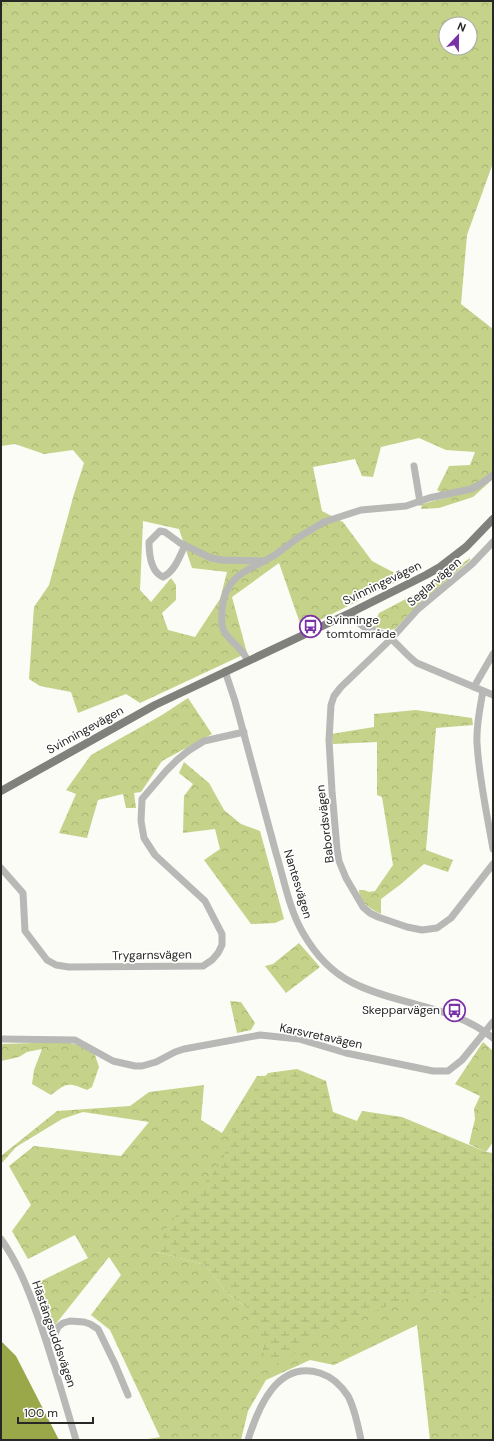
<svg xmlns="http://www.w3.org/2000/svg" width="494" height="1441" font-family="'DM Sans',sans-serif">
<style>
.forest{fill:url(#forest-crowns);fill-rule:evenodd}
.wetland{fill:url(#wetland-marsh)}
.water{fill:#9aa84a}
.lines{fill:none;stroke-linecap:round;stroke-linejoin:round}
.minor{stroke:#b8b8b6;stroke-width:7}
.major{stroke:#80817c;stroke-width:8}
.labels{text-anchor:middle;stroke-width:3.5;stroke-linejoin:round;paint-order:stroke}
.street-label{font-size:12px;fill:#272825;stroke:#fff}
.poi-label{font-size:12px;fill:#272825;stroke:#fff;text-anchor:start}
</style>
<defs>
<pattern id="forest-crowns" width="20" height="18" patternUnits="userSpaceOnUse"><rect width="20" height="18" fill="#c5d289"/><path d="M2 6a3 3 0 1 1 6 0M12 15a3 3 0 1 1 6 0" fill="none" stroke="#a9b476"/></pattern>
<pattern id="wetland-marsh" width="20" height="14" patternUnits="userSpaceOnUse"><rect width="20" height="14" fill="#c5d289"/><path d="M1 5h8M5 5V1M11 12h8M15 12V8" fill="none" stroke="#a9b476"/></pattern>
</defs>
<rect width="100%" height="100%" fill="#fafcf5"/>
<g class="forest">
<path d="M1 1H493V163L467 235 461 304 493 329V479L473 497 439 508 421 509 422 504 449 497 437 490 449 466 470 465 475 452 446 450 419 438 381 447 373 477 362 476 355 459 313 467 322 511 343 522 372 561 404 578 302 629 279 563 232 597 247 653 140 703 126 694 78 713 71 692 40 686 29 679 34 607 49 585 74 494 84 463 73 450 44 454 15 444 1 446ZM446 24H470V48H446ZM143 521 179 529 192 568 227 572 220 599 195 637 168 630 162 613 176 600V585L171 578 151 602 140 590Z"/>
<path d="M470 558V560L413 610 395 629 390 630 373 627 379 613 427 588Z"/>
<path d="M188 698 212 734 162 761 141 792 134 793 136 808H126L123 794 98 800 87 838 59 833 76 794 66 790 91 755 162 715Z"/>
<path d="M416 710 472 718 473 725 436 728 426 850 453 860 448 872 424 864 401 884 381 899V914C371 909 359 902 359 890H364L369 892 375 891 393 865 382 797 377 795V742L333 744 331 734 374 727V714Z"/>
<path d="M184 762 209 783 224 810 241 824 260 831 284 919 275 923 251 924 204 860 220 849 215 829 183 833 184 796 193 784 179 773Z"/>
<path d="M299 943 320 967 286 993 265 966 273 964Z"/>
<path d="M230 1001 241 1002 255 1023 251 1030 237 1033Z"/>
<path d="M64 1042 80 1045 94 1052 99 1067 92 1087 87 1090C67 1082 67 1083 51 1095L32 1084 34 1070 42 1049 27 1052 19 1057 1 1061V1044Z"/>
<path d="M483 1042 493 1051V1142L486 1152 469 1144 475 1119 474 1109 480 1096 455 1084Z"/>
<path d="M301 1075 157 1252 205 1265 228 1294 247 1308 391 1286 459 1295 493 1267V1440H430L417 1325 334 1365 310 1360 266 1380 248 1411 241 1440H142L160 1437 110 1330 91 1315 121 1275 109 1257 51 1330 37 1283 88 1258 75 1235 28 1259 12 1231 31 1205 9 1166 34 1146 121 1156 149 1122 83 1112 62 1119 16 1147 1 1164V1156L57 1111 130 1106 149 1092 204 1085 201 1120 222 1133 257 1076Z"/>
</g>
<path class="wetland" d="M297 1069 326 1081 333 1112 357 1121 362 1111 402 1117 486 1152 493 1153V1307L483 1299 429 1291 324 1329 306 1340 293 1355 272 1366 264 1355 259 1327 247 1308 228 1294 205 1265 157 1252 168 1225 221 1164 243 1104 268 1073Z"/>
<path class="water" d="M1 1341 16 1356 59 1440H1Z"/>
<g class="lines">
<g class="minor">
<path d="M414 466 420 502"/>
<path d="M493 542 472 564 418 609 391 639 341 687 334 696 331 705 329 740 332 791 337 849 339 861 346 878 363 907 370 913 378 917 407 927 422 930 437 928 451 918 493 864"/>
<path d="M185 545C180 556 175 571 163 577 151 572 149 554 149 542L160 531 165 532 180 543 211 558 222 560 264 561C240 573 224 581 222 610 222 616 221 624 223 629 226 638 238 645 243 653 245 655 246 658 248 661"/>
<path d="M264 561 275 555 299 537 324 522 361 510 406 506 429 498 471 489 479 485 493 475"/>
<path d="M352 612C363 635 373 626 389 637 399 645 407 656 417 663L493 695"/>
<path d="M225 671 235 701C249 752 262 802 276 853 284 879 289 909 303 933 315 954 331 972 353 983 399 1006 453 1005 493 1038"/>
<path d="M474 687 493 654"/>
<path d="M483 691C480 708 476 726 477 743 479 779 487 814 493 849"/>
<path d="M1 868 23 893 25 931 47 960 56 965 69 967 203 966 212 960 218 953 222 945V934L205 901 155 855 144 838 141 821 142 799 166 771 177 760 188 751 204 741 244 732"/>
<path d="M1 1039 75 1040 113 1061 135 1066H142L156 1062 175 1052 184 1049 260 1035 299 1039 346 1053 433 1071H448L462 1060 493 1022"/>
<path d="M1 1239C18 1263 28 1289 38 1317 52 1357 64 1399 76 1440"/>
<path d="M47 1342 53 1339 58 1327 63 1323 70 1321 84 1322 90 1324 98 1329 115 1364 128 1395"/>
<path d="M248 1440C258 1408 277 1360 320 1373 332 1377 341 1385 348 1396 355 1409 358 1426 361 1440"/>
</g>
<path class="major" d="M1 791 155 705 352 612 426 575 440 567 466 547 493 519"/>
</g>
<defs>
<symbol id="bus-ring" viewBox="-11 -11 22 22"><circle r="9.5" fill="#fff" stroke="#7a33a6" stroke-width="1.5"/><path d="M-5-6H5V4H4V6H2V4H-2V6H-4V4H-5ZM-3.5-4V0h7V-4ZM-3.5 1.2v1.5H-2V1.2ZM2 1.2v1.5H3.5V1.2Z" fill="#7a33a6"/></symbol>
</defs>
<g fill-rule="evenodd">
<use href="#bus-ring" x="298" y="614" width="25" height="25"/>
<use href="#bus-ring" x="442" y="998" width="25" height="25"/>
</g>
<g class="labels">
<g class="street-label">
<text transform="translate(434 582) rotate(-41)" y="4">Seglarvägen</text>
<text transform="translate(382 583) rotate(-26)" y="4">Svinningevägen</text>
<text transform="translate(85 730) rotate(-29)" y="4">Svinningevägen</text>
<text transform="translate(325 824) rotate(-97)" y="4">Babordsvägen</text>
<text transform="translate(298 884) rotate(73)" y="4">Nantesvägen</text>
<text transform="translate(152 955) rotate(-1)" y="4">Trygarnsvägen</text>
<text transform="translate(321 1036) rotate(12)" y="4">Karsvretavägen</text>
<text transform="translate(54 1334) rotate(71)" y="4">Hästängsuddsvägen</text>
</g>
<g class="poi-label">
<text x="326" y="624">Svinninge<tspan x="326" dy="14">tomtområde</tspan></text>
<text x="440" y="1014" text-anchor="end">Skepparvägen</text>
</g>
</g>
<rect width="494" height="1441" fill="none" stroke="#272825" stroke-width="4"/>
<g transform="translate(458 36) rotate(22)"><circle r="19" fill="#ffffff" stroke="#a9a9a8"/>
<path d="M0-3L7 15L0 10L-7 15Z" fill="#7a33a6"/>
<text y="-6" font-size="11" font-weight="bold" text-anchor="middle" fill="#272825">N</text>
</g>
<path d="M18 1417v6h75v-6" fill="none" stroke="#272825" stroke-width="2"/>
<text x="24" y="1417" font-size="12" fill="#272825" stroke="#ffffff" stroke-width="3" paint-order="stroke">100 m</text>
</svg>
